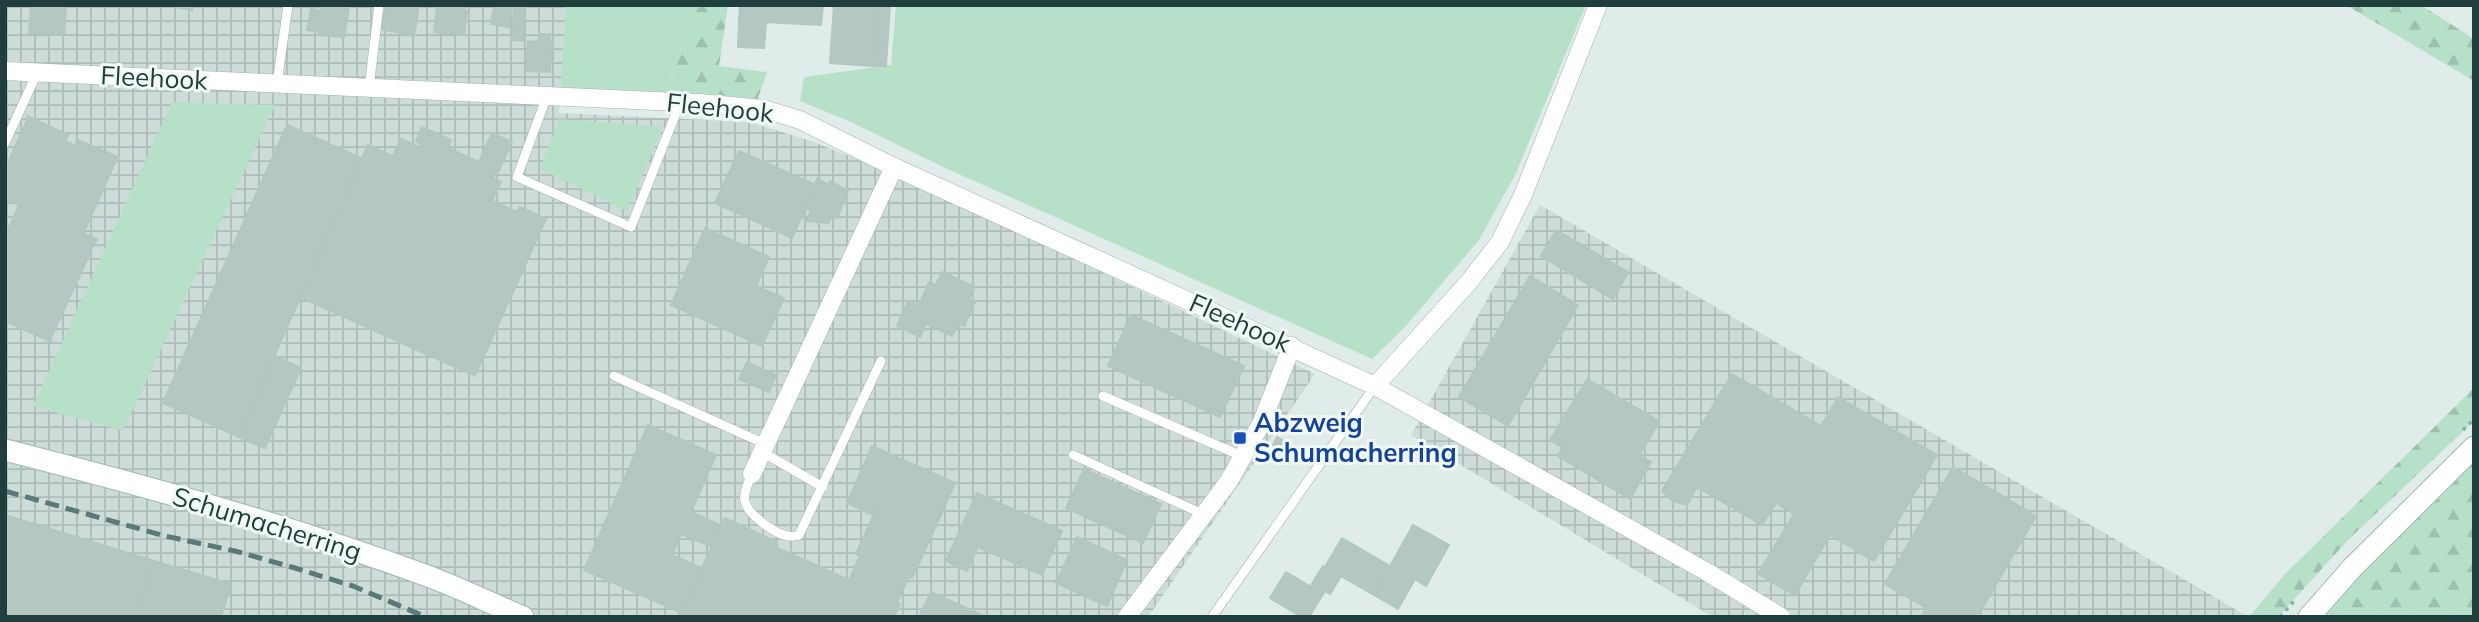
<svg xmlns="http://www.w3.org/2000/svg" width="2479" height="622" font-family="Mulish,sans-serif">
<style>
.industrial{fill:url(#industrial-grid)}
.grass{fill:#b7e0c9}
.forest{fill:url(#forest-firs)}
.building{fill:#b5c7c3;stroke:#b2c7c2;stroke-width:2}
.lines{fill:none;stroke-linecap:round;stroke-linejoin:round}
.lane-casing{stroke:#a2b4b2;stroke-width:10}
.street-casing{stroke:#a2b4b2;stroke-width:19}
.secondary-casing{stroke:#9db9b4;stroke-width:23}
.path{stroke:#7db3ac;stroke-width:3.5;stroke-dasharray:3.5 5;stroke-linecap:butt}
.lane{stroke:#fff;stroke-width:9}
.street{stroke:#fff;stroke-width:18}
.secondary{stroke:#fff;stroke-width:21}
.rail{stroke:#597a78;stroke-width:5;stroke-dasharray:14 7;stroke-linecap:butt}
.transit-dot{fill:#1a4fb4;stroke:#f1f9f6;stroke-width:2.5}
.labels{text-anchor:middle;stroke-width:6;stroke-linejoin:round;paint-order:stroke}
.street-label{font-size:26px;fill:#1f3e3c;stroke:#f1f9f6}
.transit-label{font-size:26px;font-weight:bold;fill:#164399;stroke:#f1f9f6;text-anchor:start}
</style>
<defs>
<pattern id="industrial-grid" width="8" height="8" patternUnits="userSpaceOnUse" patternTransform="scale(1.75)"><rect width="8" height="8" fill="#cedcd9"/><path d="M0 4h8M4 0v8" fill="none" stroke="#b0bebb"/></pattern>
<pattern id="forest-firs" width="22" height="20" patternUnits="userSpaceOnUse" patternTransform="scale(1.75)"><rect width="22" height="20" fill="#b7e0c9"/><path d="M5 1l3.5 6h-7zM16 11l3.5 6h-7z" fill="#9dc1ae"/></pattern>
</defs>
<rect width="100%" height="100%" fill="#e0ece9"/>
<g class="industrial">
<path d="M5 5H566L559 113 750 122 814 142 909 180 1315 374 1148 617H5Z"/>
<path d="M1540 205 2249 617H1713L1411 435Z"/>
</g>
<g class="grass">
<path d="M566 5H695L665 97 560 93Z"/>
<path d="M896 5H1586L1516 173 1479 240 1405 327 1372 359 941 166 851 122 800 101 804 77 891 65Z"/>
<path d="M172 102 275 105 123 431 33 406Z"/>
<path d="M559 119 663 127 627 211 540 169Z"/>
</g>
<g class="forest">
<path d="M695 5H728L719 66 767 72 757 101 665 97Z"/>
<path d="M2346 5H2421L2474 39V81Z"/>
<path d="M2474 388V421L2349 539 2278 617H2249L2284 575Z"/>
<path d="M2474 453V617H2314Z"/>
</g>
<g class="building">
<path d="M31 5 66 6 64 35 29 33Z"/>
<path d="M165 5H193L192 10Z"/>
<path d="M325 5 349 6 344 37 319 35V32L307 30 311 9 321 11V7L325 8Z"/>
<path d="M386 5H419L414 36 381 29Z"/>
<path d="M443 5H465L464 10 467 11 464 35 434 32 437 7 443 8Z"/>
<path d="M494 5H512L509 27 491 24Z"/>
<path d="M740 5H823L821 25 739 21Z"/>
<path d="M834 5H875L872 66 830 63Z"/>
<path d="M875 5H890L886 66H872Z"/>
<path d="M514 6 524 7 523 41 512 40Z"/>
<path d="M739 21 766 22 764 48 738 47Z"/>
<path d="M539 34H550V42H552L550 72 526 71 528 41 538 42Z"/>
<path d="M27 116 68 135 65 141 75 146 78 140 120 158H117L83 234 5 199V169L28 118Z"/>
<path d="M287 125 361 158 239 437 163 403Z"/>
<path d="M422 127 451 140 448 148 479 162 492 133 512 142 498 173 496 172 493 178 501 182 492 201 393 156 401 139 420 147 421 144 416 141Z"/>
<path d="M368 145 517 212 520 207 546 219 475 376 300 297 293 313Z"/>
<path d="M739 151 816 185 792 238 715 203Z"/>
<path d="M817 179 829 185 830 181 848 191 837 219V216L833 214 829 223 806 221 811 211 805 208Z"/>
<path d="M19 205 98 240H96L50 340 52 342 5 321V236Z"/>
<path d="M705 228 769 257 756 286 784 298 762 346 671 305Z"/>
<path d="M1556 230 1628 272 1613 299 1541 256Z"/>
<path d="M942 272 975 287 969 299 975 302 964 326 958 324 952 336 920 321 925 309 919 305 929 282 936 285Z"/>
<path d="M1530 276 1578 305 1508 426 1459 397Z"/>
<path d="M908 301 925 309 920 321 926 324 920 337 897 326Z"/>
<path d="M1131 315 1244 366 1220 417 1108 366Z"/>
<path d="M275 356 301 368 265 448 239 437Z"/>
<path d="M747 362 776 375 769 392 739 379Z"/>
<path d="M1732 374 1821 426 1838 397 1937 455 1874 561 1830 535 1795 595 1758 574 1794 514 1776 503 1762 525 1697 487 1687 505 1673 501 1662 491Z"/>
<path d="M1587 379 1659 421 1639 456 1651 462 1630 499 1558 456 1563 447 1550 440Z"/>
<path d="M648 425 716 455 691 512 722 526 712 547 681 534 672 555 702 568 682 613 584 570Z"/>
<path d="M1277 437 1284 441 1280 449 1273 445Z"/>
<path d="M872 446 955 483 936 526 880 500 873 515 847 503Z"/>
<path d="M1953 467 2036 516 1977 617H1921L1926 608 1885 584Z"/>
<path d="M1084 469 1161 504 1143 543 1066 508Z"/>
<path d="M977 493 1062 531 1042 575 978 547 967 571 946 561Z"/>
<path d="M880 500 936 526 912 578 909 577 897 603 900 604 894 617 680 616 725 518 777 542 775 547 849 580 860 556 856 554Z"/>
<path d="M5 515 154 561 136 617H5Z"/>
<path d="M1413 525 1449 545 1426 586 1415 579 1398 609 1374 595Z"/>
<path d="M1077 537 1127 560 1107 606 1056 583Z"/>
<path d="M1342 538 1390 566 1374 595 1325 567Z"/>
<path d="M154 561 231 584 221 617H136Z"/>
<path d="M1323 566 1341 576 1330 594 1325 591 1323 594 1310 587Z"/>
<path d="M1286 572 1323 594 1309 617H1302L1270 598Z"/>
<path d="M931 592 982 615 981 617H919Z"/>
</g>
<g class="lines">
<defs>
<g id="lane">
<path d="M277 84 288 5"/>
<path d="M369 88 379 5"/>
<path d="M547 96 517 177 631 227 680 103"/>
<path d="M5 143 37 73"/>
<path d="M614 376 765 444"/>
<path d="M1103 396 1244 457"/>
<path d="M762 452 823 487"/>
<path d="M1073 455 1205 515"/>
<path d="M752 474C749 481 743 493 745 501 747 514 775 534 788 536 792 537 795 536 799 535L881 361"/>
<path d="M1212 617 1375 386"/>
</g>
<g id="street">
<path d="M5 71 699 103 764 109 800 120 894 167 1375 386 1707 572 1781 617"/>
<path d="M1375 386 1468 283 1500 242 1523 195 1598 5"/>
<path d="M752 474 894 167"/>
<path d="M1127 617 1229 481 1261 424 1292 346"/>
</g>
<g id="secondary">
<path d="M5 450C146 486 288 525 425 575 458 587 490 603 523 617"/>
<path d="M2309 617 2352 568 2474 447"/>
</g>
</defs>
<use href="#lane" class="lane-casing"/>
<use href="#street" class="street-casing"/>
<use href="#secondary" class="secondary-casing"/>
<g class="path">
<path d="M2463 430 2474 419"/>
<path d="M2280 617 2295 600"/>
</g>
<use href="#lane" class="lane"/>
<use href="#street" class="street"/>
<use href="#secondary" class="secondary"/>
<path class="rail" d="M5 491 165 536 235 551 295 568 353 586 426 617"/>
</g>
<rect class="transit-dot" x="1233" y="431" width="14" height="14" rx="3.5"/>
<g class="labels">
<g class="street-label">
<text transform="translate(154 78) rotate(3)" y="9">Fleehook</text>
<text transform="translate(720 108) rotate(6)" y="9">Fleehook</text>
<text transform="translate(1240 323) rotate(24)" y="9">Fleehook</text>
<text transform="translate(267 524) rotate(17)" y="9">Schumacherring</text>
</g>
<g class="transit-label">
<text x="1254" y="432">Abzweig<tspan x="1254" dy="30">Schumacherring</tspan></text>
</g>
</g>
<rect width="2479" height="622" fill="none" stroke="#1f3e3c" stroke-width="14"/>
</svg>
